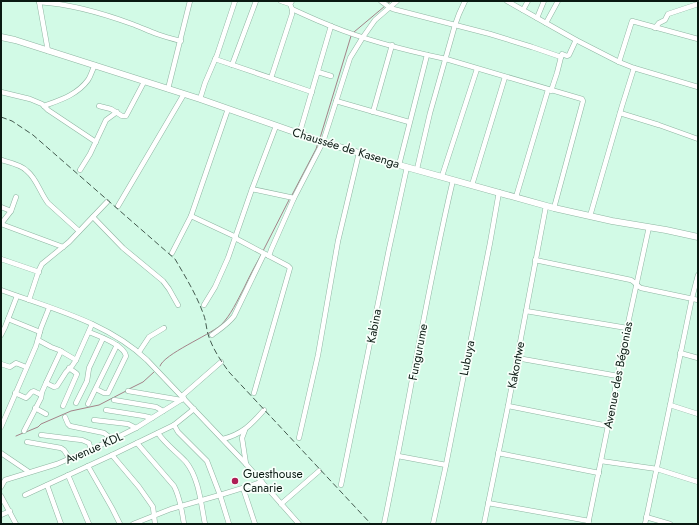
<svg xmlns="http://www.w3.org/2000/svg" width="699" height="525" font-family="Jost,sans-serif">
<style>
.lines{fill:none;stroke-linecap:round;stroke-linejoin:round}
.stream{stroke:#a38389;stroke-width:1}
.minor-casing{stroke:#8fb5a2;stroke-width:5.5}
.major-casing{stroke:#8fb5a2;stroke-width:7}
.minor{stroke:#fff;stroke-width:4.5}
.major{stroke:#fff;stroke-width:6}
.rail{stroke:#445a4f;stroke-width:1;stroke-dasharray:6 3;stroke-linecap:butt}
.poi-dot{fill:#ae1e55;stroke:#f7fffa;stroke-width:1.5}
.labels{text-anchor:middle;stroke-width:3.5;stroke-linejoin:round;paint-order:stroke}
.street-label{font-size:12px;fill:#0a1912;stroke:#f7fffa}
.poi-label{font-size:12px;fill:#0a1912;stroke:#f7fffa;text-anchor:start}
</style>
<rect width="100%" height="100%" fill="#d2fae6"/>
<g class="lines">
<g class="stream">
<path d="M387 4 391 1"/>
<path d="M354 32 385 6"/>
<path d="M320 138 351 36"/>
<path d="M292 195 316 149 318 143"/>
<path d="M263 251 290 198"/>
<path d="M160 366C164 354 208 336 221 325 231 315 237 301 244 288 249 277 255 266 261 255"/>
<path d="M129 389 143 382 154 372"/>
<path d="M26 432 38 427 41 424 71 411 99 405 126 391"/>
<path d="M16 436 23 433"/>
</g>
<defs>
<g id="minor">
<path d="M39 1 48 51"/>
<path d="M281 1 290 4"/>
<path d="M381 1 389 7 393 9 490 34 532 47 561 57"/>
<path d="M507 1 576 40 619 62 634 68 698 87"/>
<path d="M39 2C71 4 102 13 132 24 140 27 149 31 157 34 165 37 173 39 181 41"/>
<path d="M292 9C305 15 318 21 331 26 368 41 408 51 446 59L582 99 583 101 554 208"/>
<path d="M523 10 528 1"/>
<path d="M537 18 544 1"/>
<path d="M546 23 558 1"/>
<path d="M655 28 659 23 665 20 668 14 698 4"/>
<path d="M561 57 562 54 567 56 569 55 576 40"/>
<path d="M215 59 312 92"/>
<path d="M619 62 632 21 698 39"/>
<path d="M232 65 256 1"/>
<path d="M318 72 331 76"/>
<path d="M271 78 292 14V9L290 4 292 1"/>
<path d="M168 89 190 1"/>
<path d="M551 91 557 73 561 57"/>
<path d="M1 92 30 99 42 104 48 110 96 142"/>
<path d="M200 99 205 83 217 55 235 1"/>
<path d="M336 101 409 122"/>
<path d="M44 106C60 100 77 95 88 80 91 76 92 70 95 65"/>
<path d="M99 106 111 109 122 116H126L144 82"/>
<path d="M373 112 392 45"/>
<path d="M620 113 659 125 698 139"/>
<path d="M299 135 331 26"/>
<path d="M1 160C8 162 22 165 27 171 37 179 40 193 48 203L79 231"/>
<path d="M399 165 427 55"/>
<path d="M417 169 430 113 455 25 459 14 465 1"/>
<path d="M80 170 90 154 106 120 117 112"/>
<path d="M442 176 477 69"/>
<path d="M472 185 505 77"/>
<path d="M252 189 294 198"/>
<path d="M516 197 548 90"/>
<path d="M118 206 184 94"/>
<path d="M1 207 11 211"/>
<path d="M191 216 236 237"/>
<path d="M590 216 622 106 634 68"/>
<path d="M93 217 123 248 163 281 169 289 178 305"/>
<path d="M1 224 63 247"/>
<path d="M1 224 11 211 16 197"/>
<path d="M235 238 288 266 290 268 254 393"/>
<path d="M172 253 191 216 228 109"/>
<path d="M269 256 271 250 294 198 323 142 350 58 363 37 375 20 397 1"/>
<path d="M1 259 39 272"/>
<path d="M535 260 631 280C635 282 637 286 641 288L698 300"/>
<path d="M1 290C52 309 107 322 147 360L246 464 299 524"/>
<path d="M29 300 39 270 42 264 69 242 107 202"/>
<path d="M204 305 215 287 228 258 252 189 276 126"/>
<path d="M526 311 627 328"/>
<path d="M8 319 40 332"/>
<path d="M89 332C99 336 124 345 126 356L108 393H104L96 389"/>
<path d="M1 335 5 327 17 296"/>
<path d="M212 335C220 329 228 324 234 316L264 254"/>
<path d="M38 340 51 347 59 350 76 360"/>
<path d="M139 352 149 337 164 328"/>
<path d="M680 353 698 358"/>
<path d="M517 358 618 376"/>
<path d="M1 364 10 367 16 363 26 367"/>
<path d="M46 383 61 351"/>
<path d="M128 391 181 400"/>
<path d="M15 393 26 398C34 392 29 388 41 395"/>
<path d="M182 396 221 362"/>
<path d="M114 400 156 407 163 411"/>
<path d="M76 403 87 381 89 368 103 338"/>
<path d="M88 404 117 345"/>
<path d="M670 405 698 414"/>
<path d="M63 406 77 374 76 373 69 368"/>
<path d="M508 406 608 426"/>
<path d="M35 408 46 414"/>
<path d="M106 410 144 416 152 418"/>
<path d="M65 417 68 424 70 426 104 433 108 436 110 441"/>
<path d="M94 420 128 424 136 428"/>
<path d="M174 425 178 432 207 461 220 495 229 524"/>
<path d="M1 427 36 346 41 328 49 308"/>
<path d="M245 430 242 438 246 464"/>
<path d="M24 431 41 398 42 392 46 383 54 387 57 386 66 372 72 366 76 360 92 324"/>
<path d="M158 433C165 444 177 452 186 462 199 478 201 504 205 524"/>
<path d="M41 435 73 439 82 440 89 443 91 450"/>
<path d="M299 438 318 355 338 241 359 153"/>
<path d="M223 439C242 434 251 425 264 410"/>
<path d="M27 442 61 448 64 450 70 459"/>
<path d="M137 443 174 486C180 497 182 511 184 524"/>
<path d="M1 453 29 472"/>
<path d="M498 453 599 473"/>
<path d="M112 455 139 487 151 504 153 507 155 524"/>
<path d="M398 456 446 465"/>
<path d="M601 461 657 469 698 482"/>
<path d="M88 466 112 508 120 524"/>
<path d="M68 475 89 524"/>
<path d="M47 485 61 524"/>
<path d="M341 485 389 249 407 167"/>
<path d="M1 487 5 480 57 464 110 441 136 428 184 398"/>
<path d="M243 488 255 524"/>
<path d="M25 495 112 455 174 425 194 409"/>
<path d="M1 496 16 524"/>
<path d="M488 503 589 521"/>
<path d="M281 504 319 471"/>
<path d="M1 515 10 511"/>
<path d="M646 517 670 524"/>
<path d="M133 524 171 509 220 495 262 482"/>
<path d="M384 524C408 409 426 294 453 180"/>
<path d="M433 524 446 465 490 243 499 192"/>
<path d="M484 524 508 406 546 206"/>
<path d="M588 524 608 426 627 328 649 227"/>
<path d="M645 524 670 405 692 298 698 275"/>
</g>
<path id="major" d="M1 37 15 40 200 99 320 141 399 165 554 208 612 221 666 230 698 237"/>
</defs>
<use href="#minor" class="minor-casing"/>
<use href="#major" class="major-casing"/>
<use href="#minor" class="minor"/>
<use href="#major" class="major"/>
<path class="rail" d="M1 117 12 121 33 135 175 259C185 276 196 294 203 313 206 320 206 327 208 334 212 348 221 361 229 372L371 524"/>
</g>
<circle class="poi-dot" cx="235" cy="481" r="4"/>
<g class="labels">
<g class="street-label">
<text transform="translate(346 148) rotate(17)" y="4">Chaussée de Kasenga</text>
<text transform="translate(374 326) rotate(-79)" y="4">Kabina</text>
<text transform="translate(418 352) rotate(-79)" y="4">Fungurume</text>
<text transform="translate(467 358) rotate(-79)" y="4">Lubuya</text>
<text transform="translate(516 365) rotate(-79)" y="4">Kakontwe</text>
<text transform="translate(618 375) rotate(-79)" y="4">Avenue des Bégonias</text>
<text transform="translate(94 448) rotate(-24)" y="4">Avenue KDL</text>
</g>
<g class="poi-label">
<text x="243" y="478">Guesthouse<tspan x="243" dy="14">Canarie</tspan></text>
</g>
</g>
<rect width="699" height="525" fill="none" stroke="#0a1912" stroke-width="4"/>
</svg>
